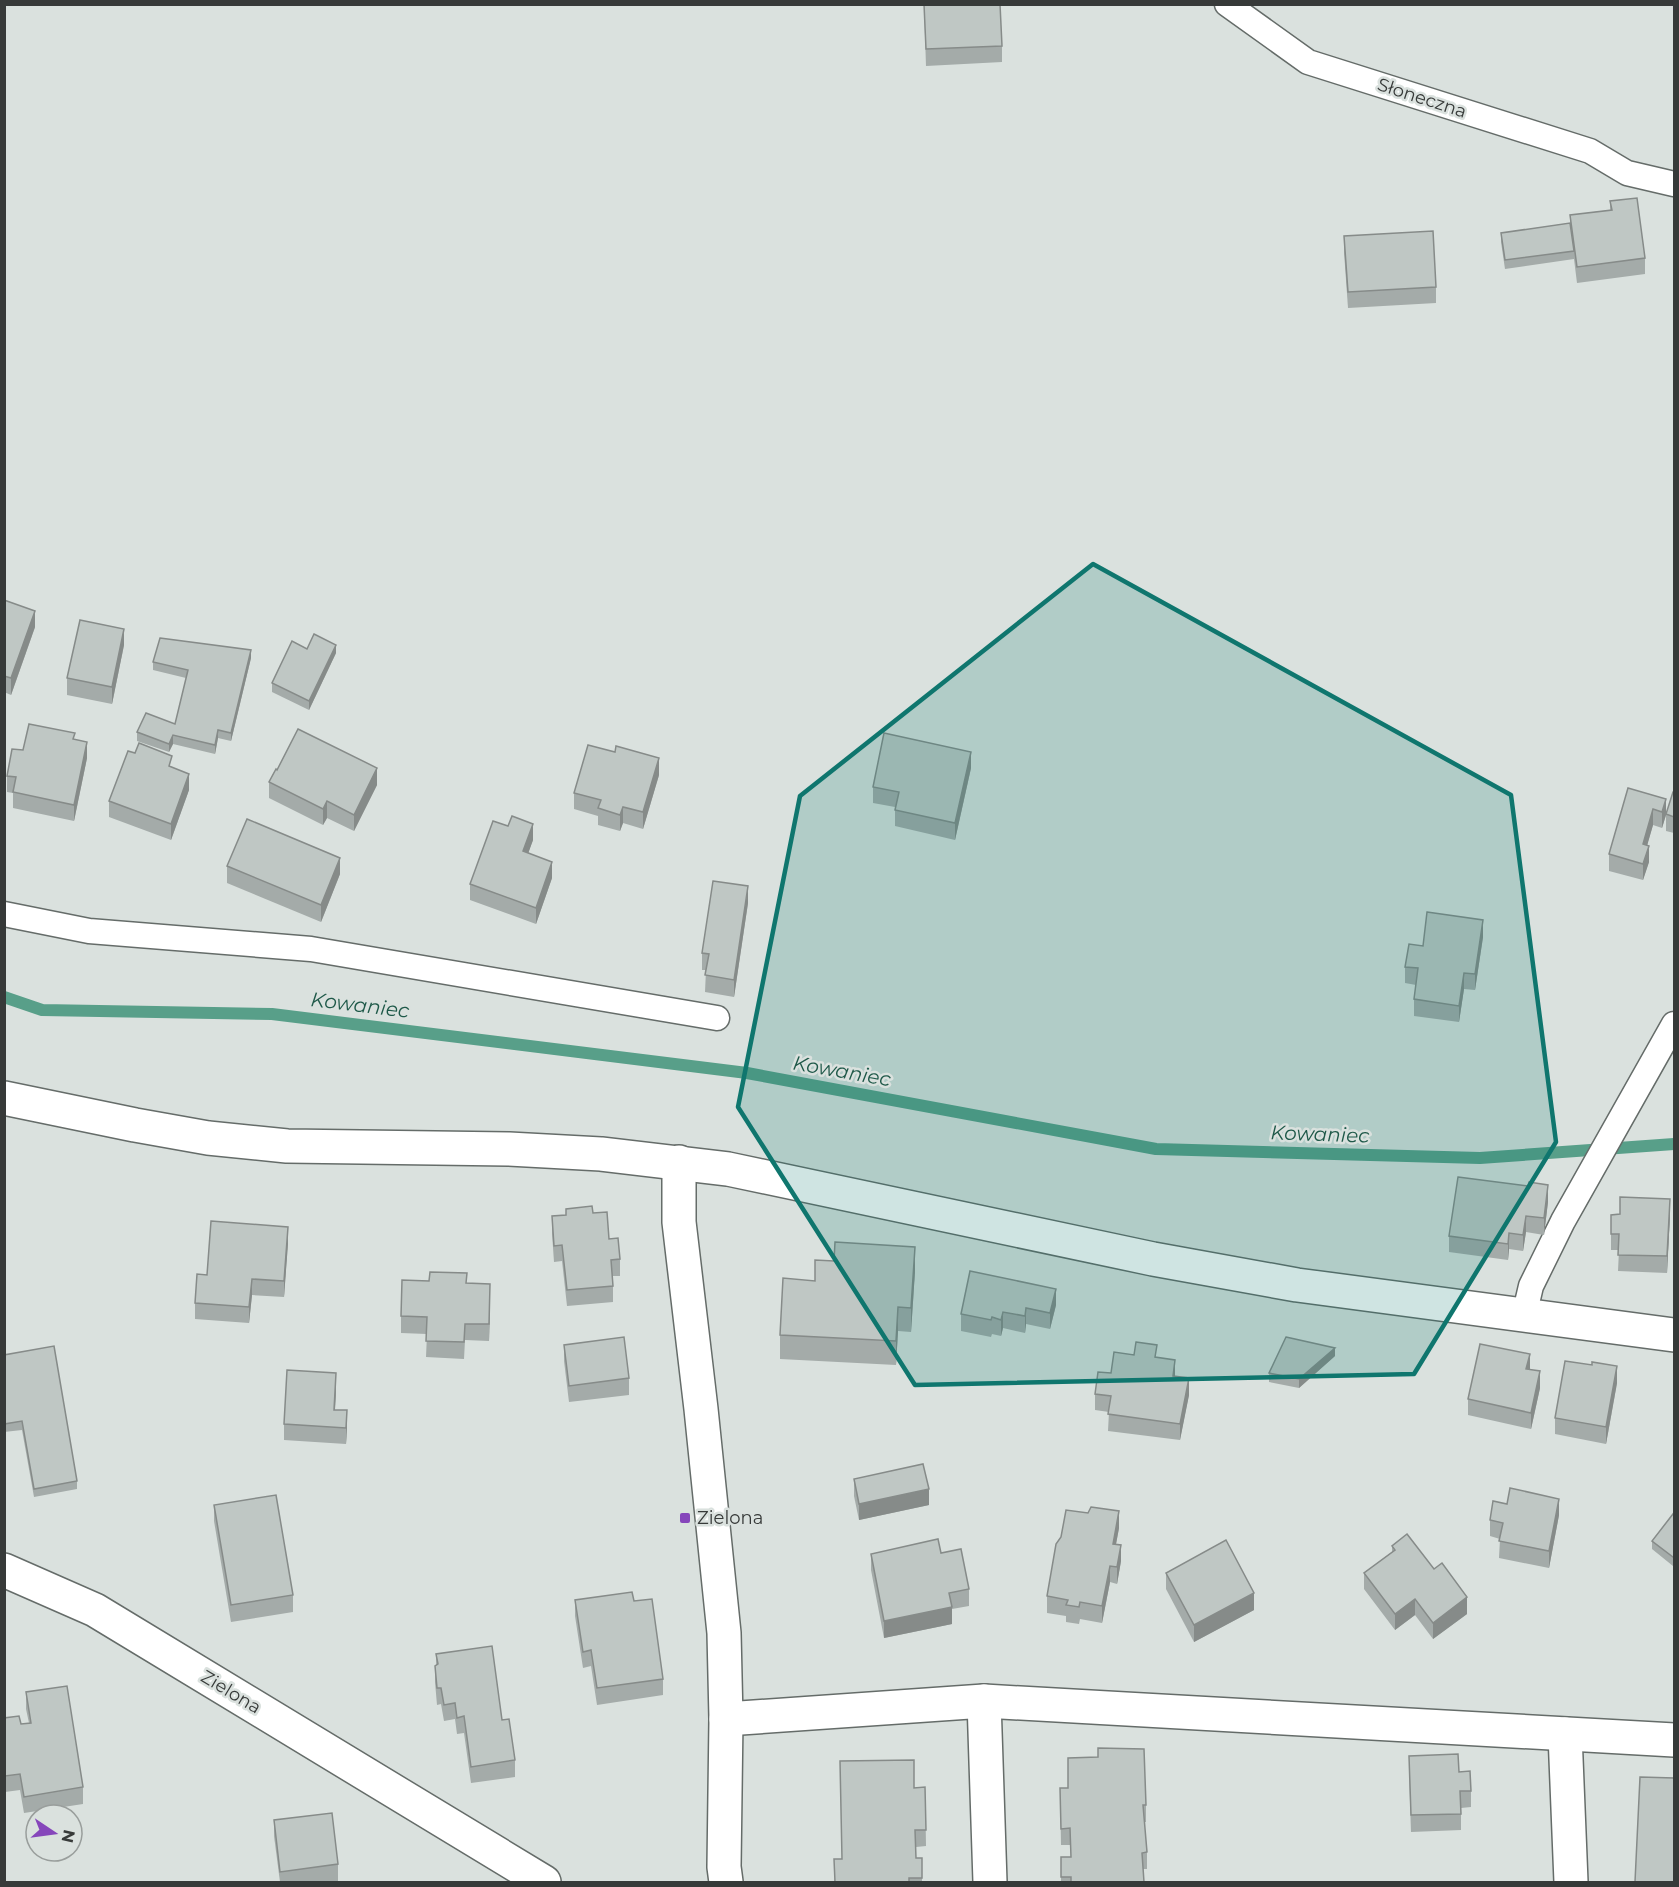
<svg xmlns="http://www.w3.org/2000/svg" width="1679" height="1887" font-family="Montserrat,sans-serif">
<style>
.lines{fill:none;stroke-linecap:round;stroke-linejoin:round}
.stream{stroke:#589f89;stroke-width:12}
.service-casing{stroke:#656c69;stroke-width:27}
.minor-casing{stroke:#656c69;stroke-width:36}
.tertiary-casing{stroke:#656c69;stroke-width:36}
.service{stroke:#fff;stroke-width:24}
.minor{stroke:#fff;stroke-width:33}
.tertiary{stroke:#fff;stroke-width:33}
.wall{fill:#a4aba9}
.shaded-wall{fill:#868b89}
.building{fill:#bfc7c4;stroke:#868b89;stroke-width:1.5}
.marked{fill:#0f766e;fill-opacity:0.2;stroke:#0f766e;stroke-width:4.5;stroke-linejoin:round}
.poi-dot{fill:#8646bb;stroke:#dae1de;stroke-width:2}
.labels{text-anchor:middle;stroke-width:5;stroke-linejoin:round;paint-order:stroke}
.street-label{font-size:18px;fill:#373a39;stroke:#dae1de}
.poi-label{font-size:18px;fill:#373a39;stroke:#dae1de;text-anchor:start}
.water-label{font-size:20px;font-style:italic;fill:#1f5949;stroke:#dae1de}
</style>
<rect width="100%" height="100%" fill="#dae1de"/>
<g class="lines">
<path class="stream" d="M4 997 42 1010 272 1014 747 1073 1156 1149 1480 1158 1674 1144"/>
<defs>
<g id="service">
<path d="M1227 4 1308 62 1590 151 1627 173 1674 184"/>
<path d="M4 914 89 931 311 949 717 1018"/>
<path d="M1524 1316 1531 1286 1563 1221 1674 1024"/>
</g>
<g id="minor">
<path d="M679 1162V1222L701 1409 724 1633 726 1719 724 1867 726 1882"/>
<path d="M4 1570 95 1610 544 1882"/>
<path d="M984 1701 990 1882"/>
<path d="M726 1719 984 1701 1674 1740"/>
<path d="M1565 1734 1571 1882"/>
</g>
<path id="tertiary" d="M4 1098 135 1125 208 1138 287 1146 509 1149 601 1154 728 1169 1153 1259 1297 1285 1674 1335"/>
</defs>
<use href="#service" class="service-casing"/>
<use href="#minor" class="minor-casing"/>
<use href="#tertiary" class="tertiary-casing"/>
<use href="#service" class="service"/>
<use href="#minor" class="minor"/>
<use href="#tertiary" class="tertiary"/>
</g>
<g class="wall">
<path d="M924 4 1002 46V62L926 66Z"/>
<path d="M1610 201 1645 258V274L1577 283 1574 259 1505 269 1501 242V233L1570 223V215L1610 210Z"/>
<path d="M1344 236 1436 287V303L1348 308 1344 252Z"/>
<path d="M4 600 35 627 11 695 4 692Z"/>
<path d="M124 645 112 704 67 695V678Z"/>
<path d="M307 649 336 653 309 710 272 692V683Z"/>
<path d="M251 658 231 741 218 738 215 754 173 744 169 752 137 741V732L175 724 186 678 153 670V662Z"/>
<path d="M75 739 87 758 74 821 13 808V793L7 792V776L23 750Z"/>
<path d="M172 767 189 790 171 840 109 817V801Z"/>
<path d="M971 768 955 840 895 826V807L873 803V787Z"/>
<path d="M277 770 377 785 354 831 327 818 323 825 269 798V782Z"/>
<path d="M659 775 643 829 623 823 620 831 598 825V816L574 809V793Z"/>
<path d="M1628 788 1666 799V815L1662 828 1653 825 1647 845 1649 862 1643 880 1609 871V854Z"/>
<path d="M1674 792V833L1666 831V814Z"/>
<path d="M508 826 533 840 528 853 552 878 536 924 470 900V884Z"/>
<path d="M227 866 340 874 321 922 227 883Z"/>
<path d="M748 903 734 997 705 992 706 970H702V953Z"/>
<path d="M1483 937 1475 990 1464 989 1459 1022 1414 1016V999L1416 985 1405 983V967L1423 946Z"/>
<path d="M1548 1202 1544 1235 1526 1232 1523 1251 1509 1249 1508 1260 1449 1252V1236Z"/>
<path d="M566 1209 593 1213 609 1239 620 1259V1276H613V1302L567 1306 562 1261 554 1262 552 1233V1216L566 1215Z"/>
<path d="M1611 1215H1670L1667 1273 1618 1271 1619 1250H1611Z"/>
<path d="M288 1243 284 1297 252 1295 249 1323 195 1319V1303L207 1275Z"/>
<path d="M915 1271 911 1332 898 1331 896 1365 780 1359V1335L815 1281Z"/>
<path d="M467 1283 490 1301 489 1341 465 1340 464 1359 426 1357 427 1334 401 1333V1316Z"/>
<path d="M1056 1305 1050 1329 1026 1324 1025 1333 1003 1328 1001 1336 992 1334 991 1337 961 1331V1314Z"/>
<path d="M564 1345 629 1378V1395L569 1402 564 1361Z"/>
<path d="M4 1355 77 1481V1489L34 1497 22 1430 4 1432Z"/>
<path d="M1134 1355 1157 1357 1175 1377 1189 1395 1180 1440 1108 1431 1109 1412 1095 1410V1394L1111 1373Z"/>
<path d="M1335 1356 1299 1388 1269 1382V1373Z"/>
<path d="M1592 1365 1617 1383 1606 1444 1555 1434V1418Z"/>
<path d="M1530 1369 1540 1388 1531 1429 1468 1415V1399Z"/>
<path d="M336 1390 335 1410 347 1427 346 1444 284 1440V1424Z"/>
<path d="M854 1479 929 1505 859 1520 854 1496Z"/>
<path d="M214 1505 293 1595V1612L231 1622 214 1521Z"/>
<path d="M1673 1514V1566L1652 1549V1541Z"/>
<path d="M1559 1515 1549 1568 1499 1558 1500 1539 1490 1536V1520Z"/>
<path d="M1119 1528 1116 1544 1121 1561 1117 1584 1110 1582 1102 1623 1080 1619 1079 1624 1066 1622V1616L1047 1613V1596L1061 1537Z"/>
<path d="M1392 1546 1467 1614 1433 1639 1415 1615 1395 1630 1364 1589V1573L1392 1552Z"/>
<path d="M941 1553 969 1589V1606L952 1609V1624L884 1638 871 1570V1554Z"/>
<path d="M1166 1573 1254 1610 1194 1642 1166 1589Z"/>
<path d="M575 1600 634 1601 663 1679V1695L597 1705 591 1666 583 1668 575 1616Z"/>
<path d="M436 1654 502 1720 515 1760V1777L471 1783 464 1733 457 1734 455 1719 444 1721 441 1704 437 1705 435 1682V1666L436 1665Z"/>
<path d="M26 1692 83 1787V1804L24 1813 20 1790 5 1792 4 1718 21 1724 29 1723 26 1709Z"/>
<path d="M1409 1772H1459L1471 1791V1807L1461 1808V1830L1411 1832Z"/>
<path d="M925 1787 926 1846 916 1847V1858H922V1882H834L841 1859 914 1788Z"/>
<path d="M1060 1788 1146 1805V1822H1144L1147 1852V1869H1143L1144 1882H1061V1857H1071L1070 1845H1061Z"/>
<path d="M274 1820 338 1864V1881L325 1882H280L274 1836Z"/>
</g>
<g class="shaded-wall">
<path d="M35 611V627L11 695V678Z"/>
<path d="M124 629V645L112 704V687Z"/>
<path d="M336 645V653L309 710V701Z"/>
<path d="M251 650V658L231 741V733Z"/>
<path d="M218 730V738L215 754V745Z"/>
<path d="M173 735V744L169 752V744Z"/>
<path d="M87 742V758L74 821V805Z"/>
<path d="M971 752V768L955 840V823Z"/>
<path d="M659 758V775L643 829V812Z"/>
<path d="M377 768V785L354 831V815Z"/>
<path d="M189 774V790L171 840V824Z"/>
<path d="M1666 799V815L1662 828V812Z"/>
<path d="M327 801V818L323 825V809Z"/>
<path d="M623 807V823L620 831V815Z"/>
<path d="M1653 809V825L1643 860V844Z"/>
<path d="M533 824V840L523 868V851Z"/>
<path d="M1649 846V862L1643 880V864Z"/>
<path d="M340 858V874L321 922V905Z"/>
<path d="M552 862V878L536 924V908Z"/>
<path d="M748 886V903L734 997V980Z"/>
<path d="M1483 920V937L1475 990V974Z"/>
<path d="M1464 973V989L1459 1022V1006Z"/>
<path d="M1548 1185V1202L1544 1235V1218Z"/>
<path d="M1670 1199V1215L1667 1273V1256Z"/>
<path d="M1526 1216V1232L1523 1251V1235Z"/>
<path d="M288 1227V1243L284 1297V1281Z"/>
<path d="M1509 1233V1249L1508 1260V1244Z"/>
<path d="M915 1247V1271L911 1332V1308Z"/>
<path d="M252 1279V1295L249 1323V1307Z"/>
<path d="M490 1284V1301L489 1341V1324Z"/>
<path d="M1056 1289V1305L1050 1329V1313Z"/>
<path d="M898 1307V1331L896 1365V1341Z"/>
<path d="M1026 1308V1324L1025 1333V1316Z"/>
<path d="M1003 1312V1328L1001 1336V1320Z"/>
<path d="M1335 1348V1356L1299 1388V1379Z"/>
<path d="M1530 1354V1371L1526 1369Z"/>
<path d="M1175 1360V1376H1173Z"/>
<path d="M1617 1366V1383L1606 1444V1427Z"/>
<path d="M1540 1371V1388L1531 1429V1413Z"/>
<path d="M336 1373V1390L334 1426V1410Z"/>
<path d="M1189 1378V1395L1180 1440V1424Z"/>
<path d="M347 1410V1427L346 1444V1428Z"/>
<path d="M929 1489V1505L859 1520V1504Z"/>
<path d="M1559 1499V1515L1549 1568V1551Z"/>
<path d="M1119 1511V1528L1113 1560V1544Z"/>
<path d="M1121 1545V1561L1117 1584V1567Z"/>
<path d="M1110 1566V1582L1102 1623V1606Z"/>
<path d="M1254 1593V1610L1194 1642V1625Z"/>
<path d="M1467 1597V1614L1433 1639V1623Z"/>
<path d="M1415 1599V1615L1395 1630V1614Z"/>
<path d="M952 1607V1624L884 1638V1621Z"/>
</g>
<g class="building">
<path d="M924 4H1000L1002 46 926 49Z"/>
<path d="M1637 198 1645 258 1577 267 1570 215 1612 210 1610 201Z"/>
<path d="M1570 223 1574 251 1505 260 1501 233Z"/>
<path d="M1433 231 1436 287 1348 292 1344 236Z"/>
<path d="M4 600 35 611 11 678 4 676Z"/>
<path d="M80 620 124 629 112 687 67 678Z"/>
<path d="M314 634 336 645 309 701 272 683 292 641 307 649Z"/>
<path d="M160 638 251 650 231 733 218 730 215 745 173 735 169 744 137 732 146 713 175 724 188 670 153 662Z"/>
<path d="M29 724 75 733 73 739 87 742 74 805 13 792 16 777 7 776 12 749 23 750Z"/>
<path d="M298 729 377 768 354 815 327 801 323 809 269 782 276 769 277 770Z"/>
<path d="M884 733 971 752 955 823 895 810 899 792 873 787Z"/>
<path d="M139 743 172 756 169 766 189 774 171 824 109 801 128 751 135 753Z"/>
<path d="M588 745 615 752 616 746 659 758 643 812 623 807 620 815 598 808 601 800 574 793Z"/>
<path d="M1628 788 1666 799 1662 812 1653 809 1643 844 1649 846 1643 864 1609 854Z"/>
<path d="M1673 792H1674V817L1666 814Z"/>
<path d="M512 816 533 824 523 851 552 862 536 908 470 884 493 821 508 826Z"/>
<path d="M247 819 340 858 321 905 227 866Z"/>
<path d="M713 881 748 886 734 980 705 975 709 954 702 953Z"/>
<path d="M1427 912 1483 920 1475 974 1464 973 1459 1006 1414 999 1418 968 1405 967 1409 944 1423 946Z"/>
<path d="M1458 1177 1528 1186 1529 1182 1548 1185 1544 1218 1526 1216 1523 1235 1509 1233 1508 1244 1449 1236Z"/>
<path d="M1620 1197 1670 1199 1667 1256 1618 1255 1619 1234H1611V1215L1620 1214Z"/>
<path d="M592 1206 593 1213 607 1212 609 1239 618 1238 620 1259 611 1260 613 1286 567 1290 562 1245 554 1246 552 1216 566 1215V1209Z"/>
<path d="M211 1221 288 1227 284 1281 252 1279 249 1307 195 1303 197 1274 207 1275Z"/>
<path d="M835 1242 915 1247 911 1308 898 1307 896 1341 780 1335 783 1278 815 1281V1260L834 1261Z"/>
<path d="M970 1271 1056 1289 1050 1313 1026 1308 1025 1316 1003 1312 1001 1320 992 1317 991 1320 961 1314Z"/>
<path d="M430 1272 467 1273 466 1283 490 1284 489 1324H465L464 1342 426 1341 427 1317 401 1316 402 1280 429 1281Z"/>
<path d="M624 1337 629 1378 569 1386 564 1345Z"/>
<path d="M1286 1337 1335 1348 1299 1379 1269 1373Z"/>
<path d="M1136 1342 1157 1345 1155 1357 1175 1360 1173 1376 1189 1378 1180 1424 1108 1414 1111 1396 1095 1394 1098 1372 1111 1373 1114 1352 1134 1355Z"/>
<path d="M1480 1344 1530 1354 1526 1369 1540 1371 1531 1413 1468 1399Z"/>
<path d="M54 1346 77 1481 34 1489 22 1421 4 1424V1355Z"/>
<path d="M1565 1361 1592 1365V1362L1617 1366 1606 1427 1555 1418Z"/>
<path d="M287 1370 336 1373 334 1410H347L346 1428 284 1424Z"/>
<path d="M923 1464 929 1489 859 1504 854 1479Z"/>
<path d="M1510 1488 1559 1499 1549 1551 1499 1541 1503 1523 1490 1520 1493 1501 1507 1504Z"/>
<path d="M276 1495 293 1595 231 1605 214 1505Z"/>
<path d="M1091 1507 1119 1511 1113 1544 1121 1545 1117 1567 1110 1566 1102 1606 1080 1602 1079 1607 1066 1605 1068 1600 1047 1596 1056 1544 1061 1537 1066 1510 1088 1513Z"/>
<path d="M1673 1514 1674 1515V1556L1673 1557 1652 1541Z"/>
<path d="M1407 1534 1434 1569 1442 1563 1467 1597 1433 1623 1415 1599 1395 1614 1364 1573 1395 1550 1392 1546Z"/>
<path d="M938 1539 941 1553 961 1549 969 1589 949 1593 952 1607 884 1621 871 1554Z"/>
<path d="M1226 1540 1254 1593 1194 1625 1166 1573Z"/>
<path d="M632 1592 634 1601 652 1599 663 1679 597 1688 591 1650 583 1652 575 1600Z"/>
<path d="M492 1646 502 1720 509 1719 515 1760 471 1767 464 1716 457 1718 455 1703 444 1705 441 1688H437L435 1666 438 1664 436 1654Z"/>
<path d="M67 1686 83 1787 24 1797 20 1774 5 1776 4 1718 19 1716 21 1724 31 1723 26 1692Z"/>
<path d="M1098 1748 1144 1749 1146 1805H1143L1147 1852 1142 1853 1144 1882H1071V1877H1061V1857H1071L1070 1828 1061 1829 1060 1788H1068V1758L1098 1757Z"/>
<path d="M1458 1754 1459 1772 1470 1771 1471 1791H1460L1461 1814 1411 1815 1409 1756Z"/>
<path d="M914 1760V1788L925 1787 926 1830H915L916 1858H922V1878H909V1882H835L834 1859H842L840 1761Z"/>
<path d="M1640 1777 1674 1778V1882H1635Z"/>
<path d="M332 1813 338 1864 280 1872 274 1820Z"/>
</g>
<path class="marked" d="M1093 564 1511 795 1556 1142 1414 1374 915 1385 738 1107 800 796Z"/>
<rect class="poi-dot" x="679" y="1512" width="12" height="12" rx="3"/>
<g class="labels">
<g class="street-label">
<text transform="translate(1422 98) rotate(18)" y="6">Słoneczna</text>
<text transform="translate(231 1692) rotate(31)" y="6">Zielona</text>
</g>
<g class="poi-label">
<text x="697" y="1524">Zielona</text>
</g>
<g class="water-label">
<text transform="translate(360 1005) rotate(7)" y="7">Kowaniec</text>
<text transform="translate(842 1071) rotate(10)" y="7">Kowaniec</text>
<text transform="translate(1320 1134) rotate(2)" y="7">Kowaniec</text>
</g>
</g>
<rect width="1679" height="1887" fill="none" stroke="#373a39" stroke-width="12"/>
<g transform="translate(54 1833) rotate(103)"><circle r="28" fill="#dae1de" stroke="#999e9c" stroke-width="1.5"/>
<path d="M0-4.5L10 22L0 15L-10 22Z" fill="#8646bb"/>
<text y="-9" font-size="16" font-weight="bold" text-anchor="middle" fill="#373a39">N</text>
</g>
</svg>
